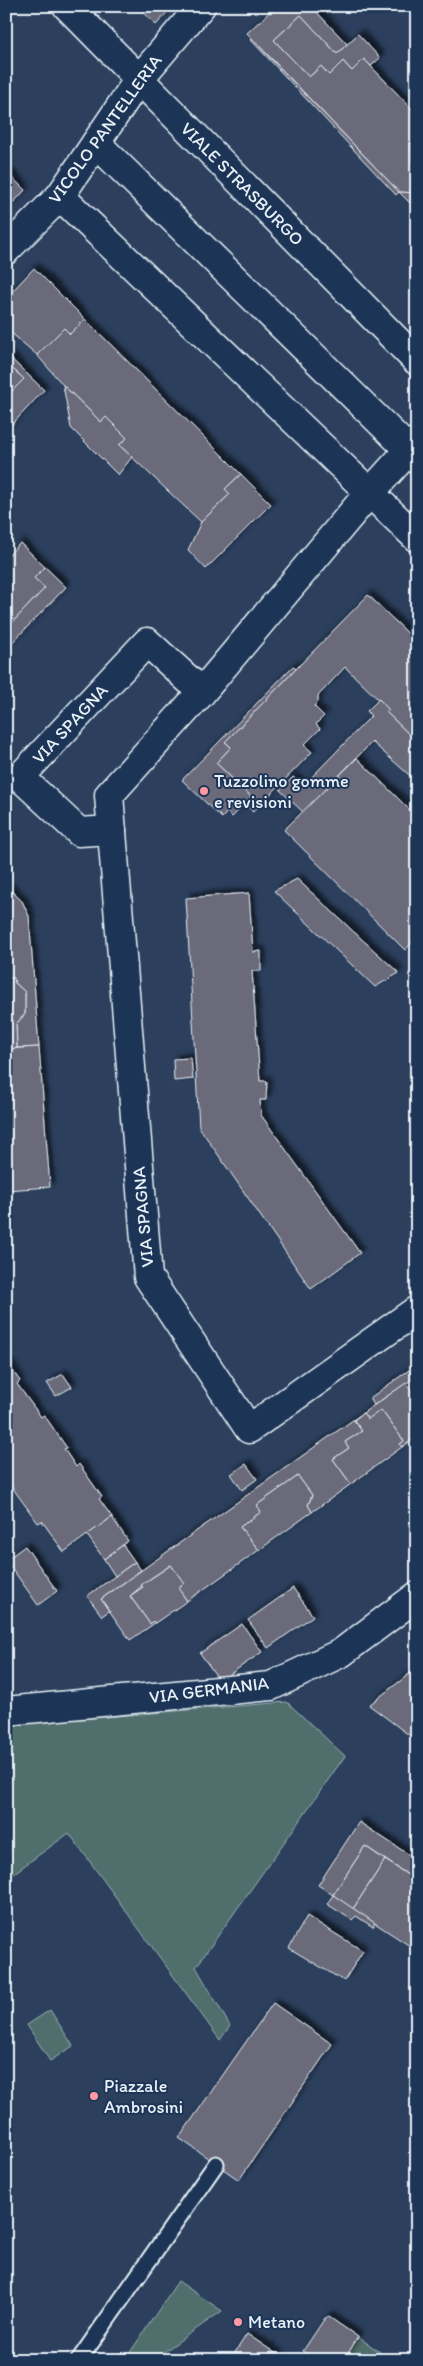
<svg xmlns="http://www.w3.org/2000/svg" width="423" height="2366" font-family="Itim,sans-serif">
<style>
.green{fill:#506e6c;stroke:#9cb0b2}
.building{fill:#6a6a7a;stroke:#e8f1f8;filter:url(#shadow)}
.lines{fill:none;stroke-linecap:round;stroke-linejoin:round}
.lane-casing{stroke:#e8f1f8;stroke-width:19}
.street-casing{stroke:#e8f1f8;stroke-width:31}
.secondary-casing{stroke:#e8f1f8;stroke-width:31}
.lane{stroke:#1d3557;stroke-width:15}
.street{stroke:#1d3557;stroke-width:28}
.secondary{stroke:#1d3557;stroke-width:28}
.poi-dot{fill:#ff9aa2;stroke:#1d3557;stroke-width:2}
.labels{text-anchor:middle;stroke-width:4;stroke-linejoin:round;paint-order:stroke}
.street-label{font-size:18px;fill:#e8f1f8;stroke:#1d3557}
.poi-label{font-size:18px;fill:#e8f1f8;stroke:#1d3557;text-anchor:start}
</style>
<defs>
<filter id="shadow"><feDropShadow dx="4.5" dy="-4.5" stdDeviation="2.5" flood-color="#0009"/></filter>
</defs>
<rect width="100%" height="100%" fill="#2c405e"/>
<filter id="ink" filterUnits="userSpaceOnUse"><feTurbulence type="fractalNoise" baseFrequency=".02" numOctaves="2"/><feDisplacementMap in="SourceGraphic" scale="10" xChannelSelector="R" yChannelSelector="G"/><feConvolveMatrix kernelMatrix="1 2 1 2 8 2 1 2 1" color-interpolation-filters="sRGB"/></filter>
<g filter="url(#ink)">
<g class="green">
<path d="M287 1702 345 1756 196 1967 230 2026 220 2040 69 1833 6 1879V1725Z"/>
<path d="M50 2010 73 2046 50 2061 27 2025Z"/>
<path d="M178 2281 222 2311 152 2360H125Z"/>
<path d="M358 2337 380 2352 376 2360H344Z"/>
</g>
<g class="building">
<path d="M138 6H173L156 25Z"/>
<path d="M276 6H311L347 44 337 54 301 15 274 40 309 77 321 66 329 75 343 61 352 71 364 59 417 114V144L411 143 413 175H417V193L399 192 247 33Z"/>
<path d="M301 15 337 54 358 34 380 58 371 66 364 59 352 71 343 61 329 75 321 66 309 77 274 40Z"/>
<path d="M252 39 399 192 396 195 251 40Z"/>
<path d="M411 143 417 144V175H413Z"/>
<path d="M6 171 25 190 6 211Z"/>
<path d="M399 192 417 193V203H410Z"/>
<path d="M34 268 85 319 70 334 64 328 37 355 9 331 6 334V298Z"/>
<path d="M85 319 241 474 225 489 230 494 201 522 119 445 127 438 106 417 101 422 63 385 37 355 64 328 70 334Z"/>
<path d="M6 354 44 390 6 431V397L24 379 6 363Z"/>
<path d="M6 363 24 379 6 397Z"/>
<path d="M63 385 101 422 106 417 127 438 119 445 132 457 118 475 71 428Z"/>
<path d="M241 474 271 504 206 569 188 550 201 522 230 494 225 489Z"/>
<path d="M20 543 45 567 34 578 45 588 6 629V558Z"/>
<path d="M45 567 66 587 6 649V629L45 588 34 578Z"/>
<path d="M368 595 417 642V742L386 712 389 710 345 667 318 696V702L314 706 324 716 316 724 320 729 304 745 312 752 260 805 216 763 231 747 225 742Z"/>
<path d="M293 666 296 669 225 742 231 747 216 763 260 805 253 812 245 804 232 817 227 812 222 818 182 780Z"/>
<path d="M379 699 389 710 386 712 417 742V782L372 742 303 812 280 790 293 777 303 786 371 716 367 711Z"/>
<path d="M357 758 417 817V938L405 950 284 830Z"/>
<path d="M297 879 354 932 399 973 375 987 274 891Z"/>
<path d="M6 886 22 901 29 916 39 1047 17 1048 16 1024 25 1014V992L15 983 14 978H8Z"/>
<path d="M249 893 253 952 261 951V971H252L260 1081H267L266 1100H260L261 1115 360 1253 311 1289 199 1127 186 898Z"/>
<path d="M6 946 8 978H14L15 983 25 992V1014L16 1024 17 1048 6 1049Z"/>
<path d="M39 1047 50 1187 6 1190V1049Z"/>
<path d="M191 1058 193 1079 174 1081 173 1059Z"/>
<path d="M6 1362 20 1381 17 1384 41 1417 44 1415 67 1448 64 1449 76 1467 79 1464 102 1497 99 1499 112 1517 64 1552 42 1521 38 1523 6 1479Z"/>
<path d="M409 1370 414 1378 374 1405 370 1398Z"/>
<path d="M63 1374 72 1387 56 1396 47 1383Z"/>
<path d="M406 1383 417 1398V1437L402 1447 400 1444 404 1441 381 1410 368 1419 363 1413 354 1420 362 1431 345 1442 349 1448 333 1459 351 1484 312 1512 308 1505 312 1495 298 1476 257 1505 261 1512 240 1527 259 1550 187 1601 178 1588 184 1583 171 1565 151 1578 130 1596 150 1624 153 1621 155 1623 130 1640 101 1599 340 1429Z"/>
<path d="M381 1410 404 1441 400 1444 402 1447 351 1484 333 1459 349 1448 345 1442 362 1431 354 1420 363 1413 368 1419Z"/>
<path d="M246 1464 257 1479 242 1490 231 1474Z"/>
<path d="M298 1476 312 1495 308 1505 312 1512 259 1550 240 1527 261 1512 257 1505Z"/>
<path d="M112 1517 128 1541 104 1559 87 1535Z"/>
<path d="M123 1545 135 1562 115 1576 104 1559Z"/>
<path d="M25 1546 57 1591 38 1605 6 1560Z"/>
<path d="M135 1562 141 1570 101 1599 109 1611 102 1616 87 1596Z"/>
<path d="M171 1565 184 1583 178 1588 187 1601 155 1623 153 1621 150 1624 130 1596 143 1587 141 1585Z"/>
<path d="M293 1588 313 1616 268 1648 248 1620Z"/>
<path d="M242 1624 262 1652 220 1681 200 1653Z"/>
<path d="M417 1668V1741L369 1705Z"/>
<path d="M359 1822 417 1860V1881L365 1846 333 1895 318 1885Z"/>
<path d="M365 1846 385 1860 353 1909 333 1895Z"/>
<path d="M385 1860 417 1881V1935L410 1946 353 1909Z"/>
<path d="M333 1895 375 1923 373 1927 356 1916 352 1920 327 1904Z"/>
<path d="M307 1916 363 1951 344 1981 289 1948Z"/>
<path d="M273 2003 332 2044 239 2180 179 2138Z"/>
<path d="M329 2317 358 2337 344 2360H316L303 2351 325 2318Z"/>
<path d="M247 2334 281 2357 279 2360H230Z"/>
</g>
<g class="lines">
<defs>
<path id="lane" d="M79 2360 216 2164"/>
<g id="street">
<path d="M96 143 417 458"/>
<path d="M60 196 417 538"/>
<path d="M6 250 60 196 139 79 201 6"/>
<path d="M417 441 358 506 202 692 109 795 148 1277 249 1429 417 1310"/>
<path d="M112 830 79 832 20 777 147 642 202 692"/>
<path d="M6 1711 271 1686 341 1653 417 1596"/>
</g>
<path id="secondary" d="M67 6 417 361"/>
</defs>
<use href="#lane" class="lane-casing"/>
<use href="#street" class="street-casing"/>
<use href="#secondary" class="secondary-casing"/>
<use href="#lane" class="lane"/>
<use href="#street" class="street"/>
<use href="#secondary" class="secondary"/>
</g>
</g>
<g class="poi-dot">
<circle cx="204" cy="791" r="5"/>
<circle cx="94" cy="2096" r="5"/>
<circle cx="238" cy="2322" r="5"/>
</g>
<g class="labels">
<g class="street-label">
<text transform="translate(105 129) rotate(-54)" y="6">VICOLO PANTELLERIA</text>
<text transform="translate(242 184) rotate(45)" y="6">VIALE STRASBURGO</text>
<text transform="translate(70 724) rotate(-47)" y="6">VIA SPAGNA</text>
<text transform="translate(143 1217) rotate(-95)" y="6">VIA SPAGNA</text>
<text transform="translate(209 1690) rotate(-7)" y="6">VIA GERMANIA</text>
</g>
<g class="poi-label">
<text x="214" y="787">Tuzzolino gomme<tspan x="214" dy="21">e revisioni</tspan></text>
<text x="104" y="2092">Piazzale<tspan x="104" dy="21">Ambrosini</tspan></text>
<text x="248" y="2328">Metano</text>
</g>
</g>
<rect width="423" height="2366" fill="none" stroke="#1d3557" stroke-width="25"/>
<rect x="12" y="12" width="398" height="2341" fill="none" stroke="#e8f1f8" stroke-width="2" filter="url(#ink)"/>
</svg>
